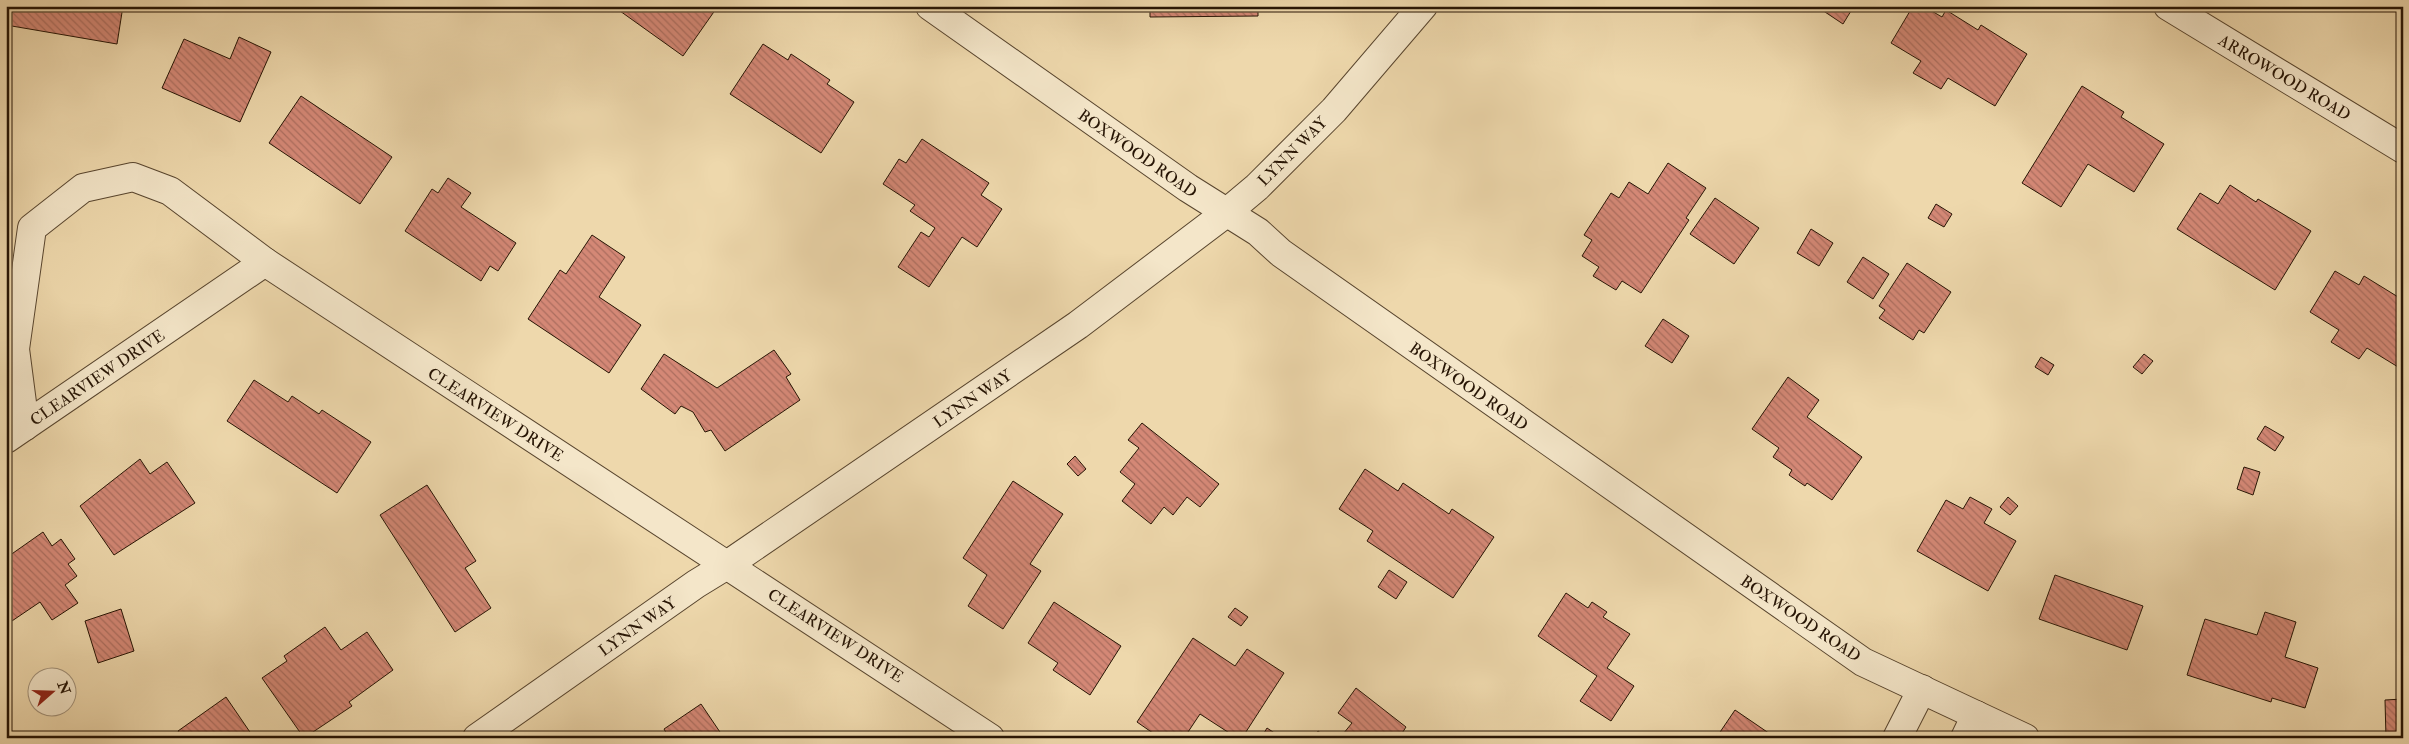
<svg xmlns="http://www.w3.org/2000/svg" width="2409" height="744" font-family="'IM FELL Double Pica',serif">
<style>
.building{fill:url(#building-back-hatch);stroke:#261404}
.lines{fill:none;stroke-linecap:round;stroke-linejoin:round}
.minor-casing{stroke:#58452e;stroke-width:30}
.minor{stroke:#f4e6c9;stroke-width:28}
.labels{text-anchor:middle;stroke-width:4.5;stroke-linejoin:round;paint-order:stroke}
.street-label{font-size:16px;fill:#261404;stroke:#f4e6c9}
</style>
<defs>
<pattern id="building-back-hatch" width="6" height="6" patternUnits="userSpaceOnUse" patternTransform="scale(1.25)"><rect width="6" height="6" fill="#d48876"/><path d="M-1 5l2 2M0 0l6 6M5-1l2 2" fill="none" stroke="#ac6e5f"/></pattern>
</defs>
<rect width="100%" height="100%" fill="#eed8ac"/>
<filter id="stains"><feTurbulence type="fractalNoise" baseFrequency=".004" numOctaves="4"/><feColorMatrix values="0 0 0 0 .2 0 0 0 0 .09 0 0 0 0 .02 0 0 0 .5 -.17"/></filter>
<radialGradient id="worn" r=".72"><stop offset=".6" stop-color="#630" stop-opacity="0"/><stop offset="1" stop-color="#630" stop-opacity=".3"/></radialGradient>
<g class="building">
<path d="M9 6H123L117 44 6 25Z"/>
<path d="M613 6H718L683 56Z"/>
<path d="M1150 6H1258V16L1150 17Z"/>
<path d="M1816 6H1854L1843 24Z"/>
<path d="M1913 6H1923L1942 17 1946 10 1978 30 1981 25 2027 54 1995 106 1948 78 1941 89 1913 73 1921 61 1891 43Z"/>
<path d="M239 37 271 52 240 122 162 88 184 39 230 59Z"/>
<path d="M763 44 788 60 791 54 830 80 827 84 854 102 821 153 730 94Z"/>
<path d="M2082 86 2124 112 2121 117 2164 144 2134 192 2088 164 2061 207 2022 183Z"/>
<path d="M301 96 392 157 360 204 269 143Z"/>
<path d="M922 139 989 183 981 195 1002 209 977 247 962 237 929 287 898 267 921 232 929 237 935 228 910 211 915 205 883 184 899 159 906 163Z"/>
<path d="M1668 163 1706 188 1686 218 1689 220 1641 293 1622 281 1616 290 1593 276 1599 267 1582 256 1592 240 1584 235 1611 193 1619 198 1629 182 1648 194Z"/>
<path d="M448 178 471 193 461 207 516 243 498 271 490 266 481 281 405 231 432 189 438 193Z"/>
<path d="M2230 185 2256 202 2258 199 2311 231 2275 290 2177 229 2200 193 2218 204Z"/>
<path d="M1715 198 1759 228 1734 264 1690 234Z"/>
<path d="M1936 204 1952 214 1944 227 1928 218Z"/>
<path d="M1811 229 1833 243 1819 266 1797 253Z"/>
<path d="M592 235 625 257 599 297 641 325 609 373 528 319 560 270 566 274Z"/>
<path d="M1863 257 1889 274 1873 299 1847 282Z"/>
<path d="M1907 263 1951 292 1924 333 1919 330 1913 340 1879 318 1885 310 1879 306Z"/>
<path d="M2335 271 2359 285 2364 276 2403 300V370L2367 348 2359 359 2331 342 2339 330 2310 312Z"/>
<path d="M1663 319 1689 336 1672 363 1645 346Z"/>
<path d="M774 350 791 374 786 377 800 400 725 451 711 430 705 432 693 412 681 406 675 414 641 389 664 354 717 388Z"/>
<path d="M2144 354 2153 361 2142 374 2133 367Z"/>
<path d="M2041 357 2054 365 2048 375 2035 367Z"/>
<path d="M1788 377 1819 400 1807 417 1862 457 1832 500 1807 483 1805 486 1789 475 1792 470 1773 457 1779 448 1752 429Z"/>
<path d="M254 380 288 402 292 396 319 414 322 410 371 442 337 493 227 421Z"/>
<path d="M1142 423 1219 484 1200 507 1187 497 1173 515 1164 507 1151 524 1122 501 1135 484 1120 472 1139 448 1128 440Z"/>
<path d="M2265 426 2284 437 2275 451 2257 439Z"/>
<path d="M1075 456 1086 469 1078 476 1067 464Z"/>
<path d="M140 459 150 474 167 462 195 503 114 555 80 506Z"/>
<path d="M2244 467 2260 472 2253 495 2237 489Z"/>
<path d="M1365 469 1398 491 1403 483 1449 514 1452 509 1494 537 1453 598 1367 541 1373 531 1339 509Z"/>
<path d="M1013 481 1063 514 1030 564 1041 571 1003 629 968 606 987 575 963 558Z"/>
<path d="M427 485 476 561 465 568 491 608 455 632 380 515Z"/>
<path d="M1970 497 1992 509 1984 523 2016 541 1988 591 1917 551 1946 500 1963 509Z"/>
<path d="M2008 497 2018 506 2010 515 2000 507Z"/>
<path d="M43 532 52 546 61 539 75 559 68 564 77 576 65 585 78 603 52 620 40 602 6 625V558Z"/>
<path d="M1389 570 1407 582 1396 599 1378 587Z"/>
<path d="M2055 575 2143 606 2127 650 2039 619Z"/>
<path d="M1566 593 1588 608 1592 602 1607 612 1603 617 1630 634 1607 668 1634 686 1611 721 1580 701 1597 676 1538 636Z"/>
<path d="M1054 602 1121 646 1090 695 1053 670 1058 663 1028 643Z"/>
<path d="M1235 608 1248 617 1241 626 1228 617Z"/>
<path d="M121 609 134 651 98 663 85 621Z"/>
<path d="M2265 612 2296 622 2285 657 2318 668 2305 708 2272 698 2271 702 2187 675 2205 619 2257 635Z"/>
<path d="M325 627 341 650 367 632 393 670 349 702 352 706 304 738 262 678 287 661 284 656Z"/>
<path d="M1193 638 1235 666 1247 649 1284 673 1242 738H1237L1200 714 1184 738H1160L1137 722Z"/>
<path d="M1356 688 1406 727 1399 738H1348L1343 734 1352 723 1338 713Z"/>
<path d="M226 697 254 738H182L178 731Z"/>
<path d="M2403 699V738H2386L2385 700Z"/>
<path d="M701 704 724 738H669L664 729Z"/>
<path d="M1735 710 1776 738H1716Z"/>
<path d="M1267 728 1282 738H1261Z"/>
<path d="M1318 731 1327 738H1313Z"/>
</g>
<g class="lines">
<defs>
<g id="minor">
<path d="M930 6 1188 188 1258 232 1281 253 1863 662 2025 738"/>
<path d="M2168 6 2403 149"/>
<path d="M25 426 15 349 32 228 83 188 133 177 170 191 265 262"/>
<path d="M6 439 265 262 990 738"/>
<path d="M477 738 696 584 727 565 1078 325 1226 213 1257 187 1334 110 1423 6"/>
<path d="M1897 738 1922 689"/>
<path d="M1965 738 1976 715"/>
</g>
</defs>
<use href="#minor" class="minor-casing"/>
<use href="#minor" class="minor"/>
</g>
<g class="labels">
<g class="street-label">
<text transform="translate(2285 77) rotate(31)" y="6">ARROWOOD ROAD</text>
<text transform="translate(1292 151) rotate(-45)" y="6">LYNN WAY</text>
<text transform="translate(1138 153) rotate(35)" y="6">BOXWOOD ROAD</text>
<text transform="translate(97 377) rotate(-34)" y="6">CLEARVIEW DRIVE</text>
<text transform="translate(1469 386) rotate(35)" y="6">BOXWOOD ROAD</text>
<text transform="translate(972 398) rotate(-34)" y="6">LYNN WAY</text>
<text transform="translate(496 414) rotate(33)" y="6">CLEARVIEW DRIVE</text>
<text transform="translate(1801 618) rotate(34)" y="6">BOXWOOD ROAD</text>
<text transform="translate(637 626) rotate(-35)" y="6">LYNN WAY</text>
<text transform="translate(836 635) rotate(33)" y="6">CLEARVIEW DRIVE</text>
</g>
</g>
<rect width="2409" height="744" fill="none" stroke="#eed8ac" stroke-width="25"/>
<rect x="8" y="8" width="2394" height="729" fill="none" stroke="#261404" stroke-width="2.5"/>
<rect x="12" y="12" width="2384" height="719" fill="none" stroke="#261404"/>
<g transform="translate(52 692) rotate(70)"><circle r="24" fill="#f4e6c9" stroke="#a2927a"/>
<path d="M0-4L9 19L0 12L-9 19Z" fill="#8f2418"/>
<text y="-8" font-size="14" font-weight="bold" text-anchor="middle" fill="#261404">N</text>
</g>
<rect width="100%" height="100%" filter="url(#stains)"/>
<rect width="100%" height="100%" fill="url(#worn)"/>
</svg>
